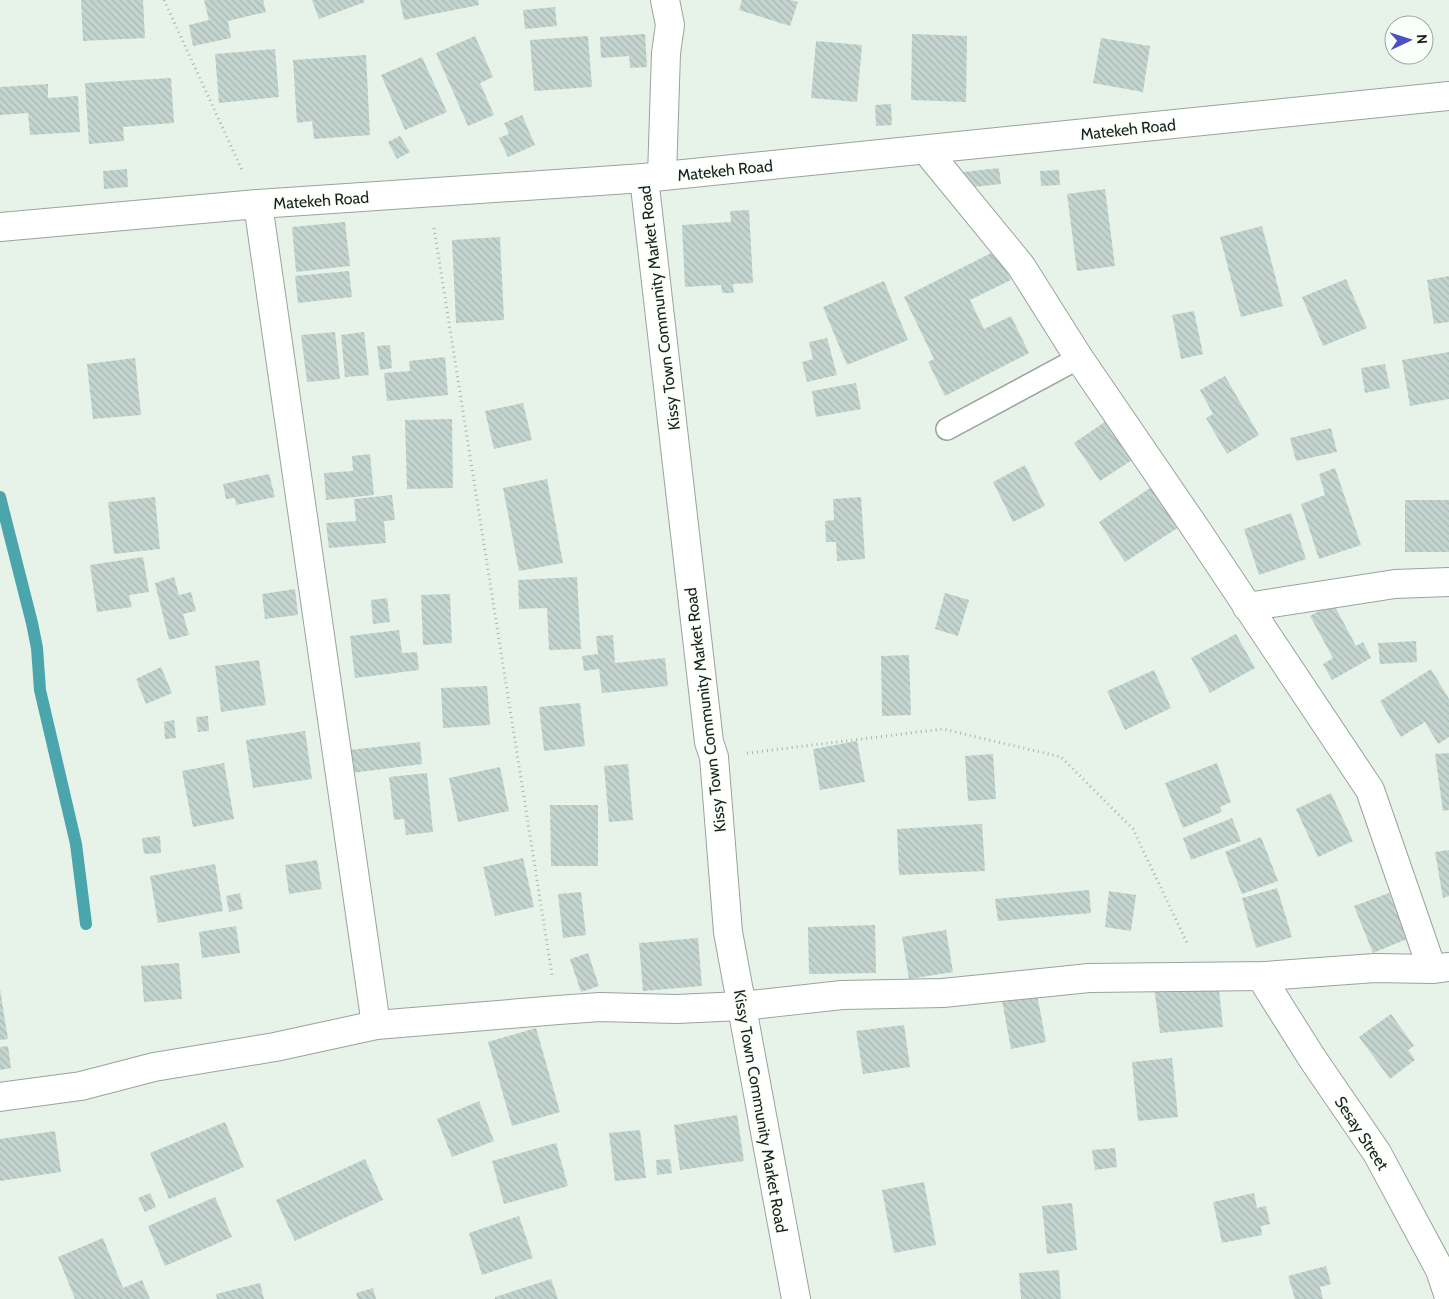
<svg xmlns="http://www.w3.org/2000/svg" width="1449" height="1299" font-family="Cabin,sans-serif">
<style>
.lines{fill:none;stroke-linecap:round;stroke-linejoin:round}
.stream{stroke:#4aa6ac;stroke-width:12}
.building{fill:url(#building-back-hatch)}
.service-casing{stroke:#99a49b;stroke-width:24}
.minor-casing{stroke:#99a49b;stroke-width:30}
.tertiary-casing{stroke:#99a49b;stroke-width:30}
.path{stroke:#a9b3ab;stroke-width:3;stroke-dasharray:1 4;stroke-linecap:butt}
.service{stroke:#fff;stroke-width:21}
.minor{stroke:#fff;stroke-width:28}
.tertiary{stroke:#fff;stroke-width:28}
.labels{text-anchor:middle;stroke-width:4;stroke-linejoin:round;paint-order:stroke}
.street-label{font-size:16px;fill:#1a1f1b;stroke:#f7fff8}
</style>
<defs>
<pattern id="building-back-hatch" width="6" height="6" patternUnits="userSpaceOnUse" patternTransform="scale(1.25)"><rect width="6" height="6" fill="#c4d5d0"/><path d="M-1 5l2 2M0 0l6 6M5-1l2 2" fill="none" stroke="#a8b6b2"/></pattern>
</defs>
<rect width="100%" height="100%" fill="#e7f3e9"/>
<g class="lines">
<path class="stream" d="M0 497 32 623 37 648 40 690 76 844 86 924"/>
</g>
<g class="building">
<path d="M81 0H143L145 38 83 41Z"/>
<path d="M204 0H263L266 12 228 21 231 38 193 46 189 25 209 20Z"/>
<path d="M312 0H364L365 2 319 19Z"/>
<path d="M400 0H478L479 5 404 20Z"/>
<path d="M742 0H791L798 2 790 26 739 10Z"/>
<path d="M555 7 557 26 525 29 523 10Z"/>
<path d="M645 34 647 67 630 68 629 56 601 58 600 37Z"/>
<path d="M912 34 967 36 966 102 911 100Z"/>
<path d="M475 36 493 77 480 83 494 115 468 126 436 53Z"/>
<path d="M588 36 592 87 534 91 530 40Z"/>
<path d="M1101 38 1150 46 1143 92 1093 83Z"/>
<path d="M816 41 862 45 857 102 811 98Z"/>
<path d="M275 49 279 97 219 103 215 54Z"/>
<path d="M366 55 370 135 314 139 312 121 297 123 293 60Z"/>
<path d="M422 57 447 112 405 130 381 75Z"/>
<path d="M171 78 174 123 123 127 124 141 89 144 85 83Z"/>
<path d="M48 84V98L78 96 80 132 30 135 28 113 0 115V87Z"/>
<path d="M891 104 892 125 876 126 875 105Z"/>
<path d="M522 115 535 145 508 157 499 138 509 134 504 123Z"/>
<path d="M400 136 410 152 397 159 388 142Z"/>
<path d="M999 168 1001 184 964 188 963 172Z"/>
<path d="M127 169 128 187 104 189 103 171Z"/>
<path d="M1059 170 1060 185 1041 186 1040 171Z"/>
<path d="M1105 189 1115 266 1077 271 1067 194Z"/>
<path d="M749 210 753 283 733 284 734 293H722L721 285 685 287 682 225 731 222 730 211Z"/>
<path d="M345 222 350 266 296 272 292 227Z"/>
<path d="M1262 226 1283 306 1241 317 1220 237Z"/>
<path d="M500 237 504 320 456 323 452 240Z"/>
<path d="M997 250 1011 280 970 300 984 329 1011 316 1029 353 945 396 928 362 934 359 904 297Z"/>
<path d="M349 271 352 297 298 303 295 276Z"/>
<path d="M1449 276V322L1434 324 1427 280Z"/>
<path d="M1346 279 1367 328 1323 346 1302 297Z"/>
<path d="M884 281 908 340 847 365 823 307Z"/>
<path d="M1194 311 1203 354 1181 359 1172 315Z"/>
<path d="M335 332 340 379 307 382 301 335Z"/>
<path d="M364 332 369 375 345 377 341 335Z"/>
<path d="M827 338 837 375 807 382 802 362 813 359 809 342Z"/>
<path d="M390 345 392 368 380 370 377 346Z"/>
<path d="M1449 352V399L1410 406 1402 360Z"/>
<path d="M445 357 448 395 387 401 384 373 410 371 409 361Z"/>
<path d="M135 358 141 415 93 419 87 364Z"/>
<path d="M1385 364 1390 388 1365 393 1361 368Z"/>
<path d="M1225 376 1259 435 1227 454 1206 418 1213 414 1200 390Z"/>
<path d="M856 383 861 409 816 417 812 391Z"/>
<path d="M523 403 532 440 494 449 485 411Z"/>
<path d="M452 419 453 488 407 489 405 420Z"/>
<path d="M1109 419 1135 458 1100 481 1074 443Z"/>
<path d="M1331 428 1337 452 1296 461 1290 438Z"/>
<path d="M370 454 374 495 326 500 324 473 353 471 352 456Z"/>
<path d="M1025 465 1045 506 1013 522 993 482Z"/>
<path d="M1335 468 1361 545 1319 559 1301 504 1325 495 1319 474Z"/>
<path d="M269 474 275 497 236 505 235 498 226 499 223 484Z"/>
<path d="M547 479 563 563 519 571 503 488Z"/>
<path d="M1153 486 1179 527 1125 562 1099 522Z"/>
<path d="M392 495 395 520 384 521 386 543 329 548 326 523 356 521 354 499Z"/>
<path d="M155 497 160 549 114 554 108 502Z"/>
<path d="M861 497 865 559 837 561 836 542H826L825 521 834 520 833 499Z"/>
<rect x="1405" y="500" width="44" height="52"/>
<path d="M1291 513 1306 559 1259 575 1244 529Z"/>
<path d="M143 557 149 592 129 595 132 607 97 612 90 565Z"/>
<path d="M174 577 179 595 191 592 196 611 183 614 189 635 169 640 155 583Z"/>
<path d="M577 577 581 649 549 650 547 608 519 609 518 580Z"/>
<path d="M295 589 298 615 265 619 262 594Z"/>
<path d="M945 593 969 600 958 636 935 629Z"/>
<path d="M450 594 452 643 423 645 421 595Z"/>
<path d="M387 598 390 622 373 624 371 600Z"/>
<path d="M1333 603 1356 646 1363 642 1371 658 1332 680 1323 664 1333 658 1310 616Z"/>
<path d="M399 630 402 653 417 652 419 670 355 678 350 636Z"/>
<path d="M1236 634 1255 668 1210 693 1191 658Z"/>
<path d="M613 635 615 663 665 658 668 686 602 693 599 669 584 671 582 656 598 654 596 636Z"/>
<path d="M1416 641 1417 662 1380 664 1378 643Z"/>
<path d="M909 655 911 715 882 716 881 656Z"/>
<path d="M259 660 266 705 221 712 215 666Z"/>
<path d="M161 667 172 693 146 704 136 679Z"/>
<path d="M1431 669 1449 699V737L1438 744 1425 722 1401 737 1380 701Z"/>
<path d="M1154 670 1171 708 1125 730 1107 691Z"/>
<path d="M487 686 490 725 443 728 441 688Z"/>
<path d="M580 703 585 746 544 751 539 707Z"/>
<path d="M208 716 209 731 198 732 196 717Z"/>
<path d="M174 720 176 738 165 739 164 722Z"/>
<path d="M305 731 312 779 253 788 246 740Z"/>
<path d="M857 741 865 782 820 790 813 749Z"/>
<path d="M420 742 422 764 352 773 349 750Z"/>
<path d="M1449 753V810L1443 811 1435 754Z"/>
<path d="M993 754 996 799 968 801 965 756Z"/>
<path d="M224 763 234 819 193 827 182 771Z"/>
<path d="M1217 763 1231 802 1220 807 1222 812 1183 828 1165 783Z"/>
<path d="M628 764 633 820 609 822 604 766Z"/>
<path d="M500 767 509 811 458 822 449 778Z"/>
<path d="M427 773 433 832 406 835 404 819 394 820 389 777Z"/>
<path d="M1331 793 1353 841 1318 857 1296 809Z"/>
<path d="M550 805H598V866H551Z"/>
<path d="M1232 818 1241 841 1191 860 1183 838Z"/>
<path d="M982 824 985 871 899 875 897 829Z"/>
<path d="M160 836 161 853 144 854 142 838Z"/>
<path d="M1261 837 1278 881 1242 894 1225 852Z"/>
<path d="M1449 850V896L1443 898 1435 852Z"/>
<path d="M523 858 534 907 495 916 483 867Z"/>
<path d="M317 860 322 889 289 894 285 865Z"/>
<path d="M215 864 223 911 158 923 150 876Z"/>
<path d="M1277 888 1292 937 1256 948 1242 898Z"/>
<path d="M1089 890 1091 913 998 921 995 899Z"/>
<path d="M1109 891 1136 895 1131 931 1105 927Z"/>
<path d="M581 892 586 935 563 938 558 894Z"/>
<path d="M240 893 243 909 229 912 226 896Z"/>
<path d="M1389 893 1407 939 1373 953 1354 906Z"/>
<path d="M875 925 876 973 809 974 808 927Z"/>
<path d="M236 926 240 953 202 958 199 932Z"/>
<path d="M946 930 953 972 909 979 902 937Z"/>
<path d="M698 938 702 986 643 991 639 943Z"/>
<path d="M588 953 599 986 581 992 570 959Z"/>
<path d="M179 963 182 999 144 1002 141 966Z"/>
<path d="M1218 980 1223 1027 1160 1033 1154 987Z"/>
<path d="M0 989 8 1039 0 1040Z"/>
<path d="M1036 989 1046 1042 1011 1049 1001 995Z"/>
<path d="M1391 1014 1414 1046 1408 1050 1415 1060 1390 1079 1359 1037Z"/>
<path d="M904 1025 910 1067 863 1074 856 1031Z"/>
<path d="M536 1028 560 1112 512 1126 488 1042Z"/>
<path d="M8 1046 11 1068 0 1070V1047Z"/>
<path d="M1172 1058 1178 1117 1138 1121 1132 1062Z"/>
<path d="M479 1101 494 1141 452 1157 437 1119Z"/>
<path d="M737 1115 744 1161 680 1170 674 1125Z"/>
<path d="M225 1122 244 1167 169 1199 150 1153Z"/>
<path d="M640 1130 646 1178 615 1181 609 1133Z"/>
<path d="M55 1131 61 1172 0 1181V1139Z"/>
<path d="M556 1143 568 1186 504 1204 492 1161Z"/>
<path d="M1115 1148 1117 1167 1095 1170 1092 1150Z"/>
<path d="M365 1159 383 1200 295 1241 276 1200Z"/>
<path d="M670 1159 672 1173 657 1175 656 1160Z"/>
<path d="M924 1182 936 1245 894 1253 882 1190Z"/>
<path d="M150 1193 156 1207 145 1212 138 1198Z"/>
<path d="M1254 1193 1257 1208 1266 1206 1270 1224 1261 1226 1262 1235 1222 1243 1213 1202Z"/>
<path d="M215 1197 232 1237 165 1266 148 1226Z"/>
<path d="M1072 1203 1077 1250 1047 1254 1042 1206Z"/>
<path d="M519 1216 533 1258 482 1275 469 1233Z"/>
<path d="M103 1238 123 1288 142 1280 150 1299H75L58 1257Z"/>
<path d="M1326 1266 1331 1284 1320 1287 1323 1299H1295L1288 1276Z"/>
<path d="M1059 1270 1061 1299H1021L1019 1273Z"/>
<path d="M551 1279 558 1299H495V1297Z"/>
<path d="M260 1283 264 1299H217L216 1294Z"/>
<path d="M373 1288 376 1299H358L356 1293Z"/>
</g>
<g class="lines">
<defs>
<path id="service" d="M947 429 1079 358"/>
<g id="minor">
<path d="M926 150 1021 266 1079 358 1196 529 1370 790 1432 969"/>
<path d="M662 176 666 53 670 25 665 0"/>
<path d="M644 178 709 742 714 757 728 932 796 1299"/>
<path d="M258 204 376 1025"/>
<path d="M1247 607 1395 584 1449 582"/>
<path d="M1265 976 1266 985 1312 1058 1377 1153 1440 1270 1449 1297"/>
<path d="M0 1097 81 1086 154 1067 275 1047 376 1025 558 1010 600 1007 676 1009 742 1006 842 995 943 993 1089 978 1265 976 1375 968 1432 969 1449 967"/>
</g>
<path id="tertiary" d="M0 227 258 204 644 178 1449 96"/>
</defs>
<use href="#service" class="service-casing"/>
<use href="#minor" class="minor-casing"/>
<use href="#tertiary" class="tertiary-casing"/>
<g class="path">
<path d="M164 0 242 170"/>
<path d="M434 228 552 975"/>
<path d="M747 753 943 729 1061 757 1133 829 1187 943"/>
</g>
<use href="#service" class="service"/>
<use href="#minor" class="minor"/>
<use href="#tertiary" class="tertiary"/>
</g>
<g class="labels">
<g class="street-label">
<text transform="translate(1128 129) rotate(-6)" y="6">Matekeh Road</text>
<text transform="translate(725 170) rotate(-6)" y="6">Matekeh Road</text>
<text transform="translate(321 200) rotate(-4)" y="6">Matekeh Road</text>
<text transform="translate(659 308) rotate(-97)" y="6">Kissy Town Community Market Road</text>
<text transform="translate(705 710) rotate(-97)" y="6">Kissy Town Community Market Road</text>
<text transform="translate(761 1111) rotate(80)" y="6">Kissy Town Community Market Road</text>
<text transform="translate(1362 1133) rotate(57)" y="6">Sesay Street</text>
</g>
</g>
<g transform="translate(1409 40) rotate(86)"><circle r="24" fill="#f7fff8" stroke="#9fa5a0"/>
<path d="M0-4L9 19L0 12L-9 19Z" fill="#4c4fc5"/>
<text y="-8" font-size="14" font-weight="bold" text-anchor="middle" fill="#1a1f1b">N</text>
</g>
</svg>
